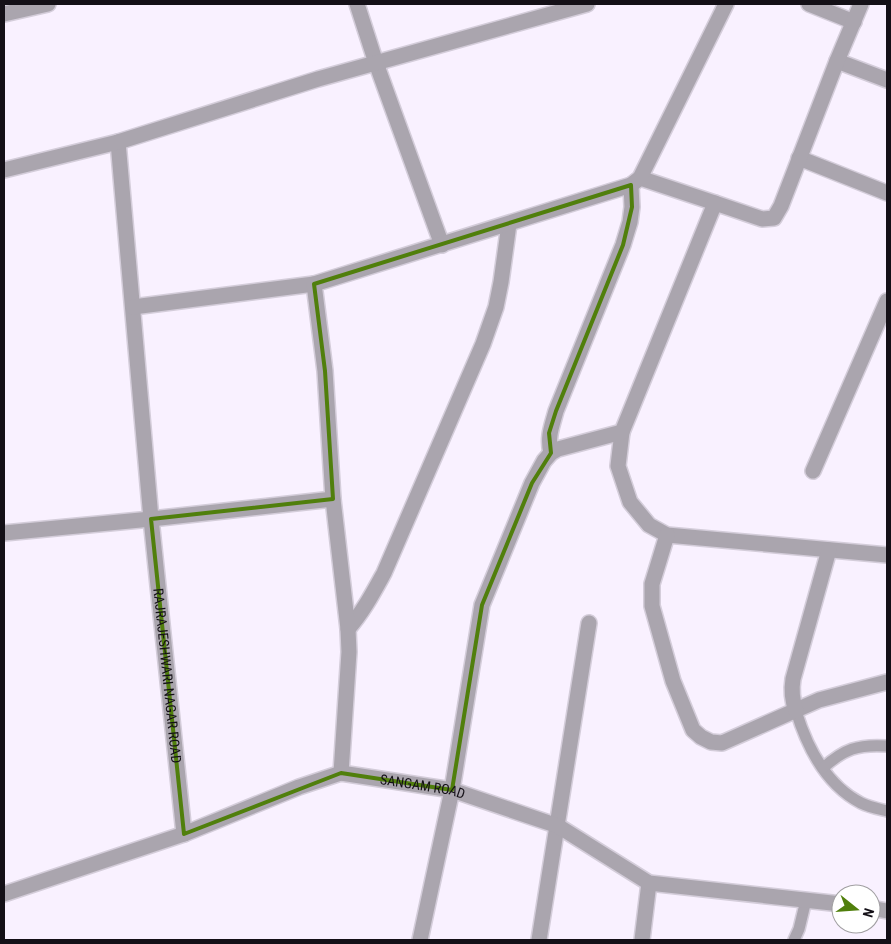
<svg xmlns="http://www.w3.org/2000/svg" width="891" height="944" font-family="'Roboto Condensed',sans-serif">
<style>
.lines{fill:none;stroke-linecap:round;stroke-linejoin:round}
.service-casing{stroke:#d4cdda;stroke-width:14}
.minor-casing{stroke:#d4cdda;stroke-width:18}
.tertiary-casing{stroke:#d4cdda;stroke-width:18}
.service{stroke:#aaa5ae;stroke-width:11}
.minor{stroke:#aaa5ae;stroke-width:15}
.tertiary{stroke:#aaa5ae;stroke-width:15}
.marked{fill:none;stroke:#507f0c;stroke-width:4;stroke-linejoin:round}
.labels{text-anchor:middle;stroke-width:5;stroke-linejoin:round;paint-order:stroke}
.street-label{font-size:14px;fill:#141017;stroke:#fff}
</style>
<rect width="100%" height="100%" fill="#f9f1ff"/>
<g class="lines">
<defs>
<g id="service">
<path d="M796 711C807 747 826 785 861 803 869 807 879 809 887 811"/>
<path d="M823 768C844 749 858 744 887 746"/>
<path d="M794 940 799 929 806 900"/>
</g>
<g id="minor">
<path d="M357 4 376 63 442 245"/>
<path d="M809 4 854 22"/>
<path d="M4 14 48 4"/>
<path d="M837 61 887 80"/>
<path id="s1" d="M118 142 151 519 184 834"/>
<path d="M799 158 887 193"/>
<path d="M4 170 118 142 318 79 587 4"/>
<path d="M640 178 715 203"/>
<path d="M133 307 314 284"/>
<path d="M622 432 618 466 630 502 649 525 667 535 887 555"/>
<path d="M551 453C547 437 552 426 556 411L623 245 630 222 632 207 631 185"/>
<path d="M813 471 887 301"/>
<path d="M4 533 151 519 333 499"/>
<path d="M667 535 652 584V606L673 681 693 730 701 737 711 742 722 743 819 700 887 682"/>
<path d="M348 629C363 612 373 593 384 573L483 344 496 307 501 282 509 224"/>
<path d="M796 711C792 700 791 691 793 679L829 550"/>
<path d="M341 773 349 652 348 629 333 499 325 371 314 284 631 185 640 178 726 4"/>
<path d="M420 940 452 790 482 605 532 483 544 461 551 453 558 449 622 432 715 203 762 219 774 218 781 206 837 61 861 4"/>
<path d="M539 940 589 623"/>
<path d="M642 940 649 883"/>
</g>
<g id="tertiary">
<path id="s2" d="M4 894 184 834 299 787 341 773 452 790 558 826 649 883 841 904"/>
<path d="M871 908 887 911"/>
</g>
</defs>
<use href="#service" class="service-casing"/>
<use href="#minor" class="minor-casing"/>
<use href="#tertiary" class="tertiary-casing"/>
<use href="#service" class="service"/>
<use href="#minor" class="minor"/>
<use href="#tertiary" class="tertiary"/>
</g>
<path class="marked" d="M631 185 632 207 623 245 556 411 549 433 551 453 532 483 482 605 452 790 341 773 184 834 151 519 333 499 325 371 314 284Z"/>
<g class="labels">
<g class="street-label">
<text dy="5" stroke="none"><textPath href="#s1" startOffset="536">RAJRAJESHWARI NAGAR ROAD</textPath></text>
<text dy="5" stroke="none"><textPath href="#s2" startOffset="441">SANGAM ROAD</textPath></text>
</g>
</g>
<rect width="891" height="944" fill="none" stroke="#141017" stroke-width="10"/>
<g transform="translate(856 909) rotate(107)"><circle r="24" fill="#ffffff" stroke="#a19fa2"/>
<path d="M0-4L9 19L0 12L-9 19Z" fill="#507f0c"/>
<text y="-8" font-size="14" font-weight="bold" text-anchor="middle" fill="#141017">N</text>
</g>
</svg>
